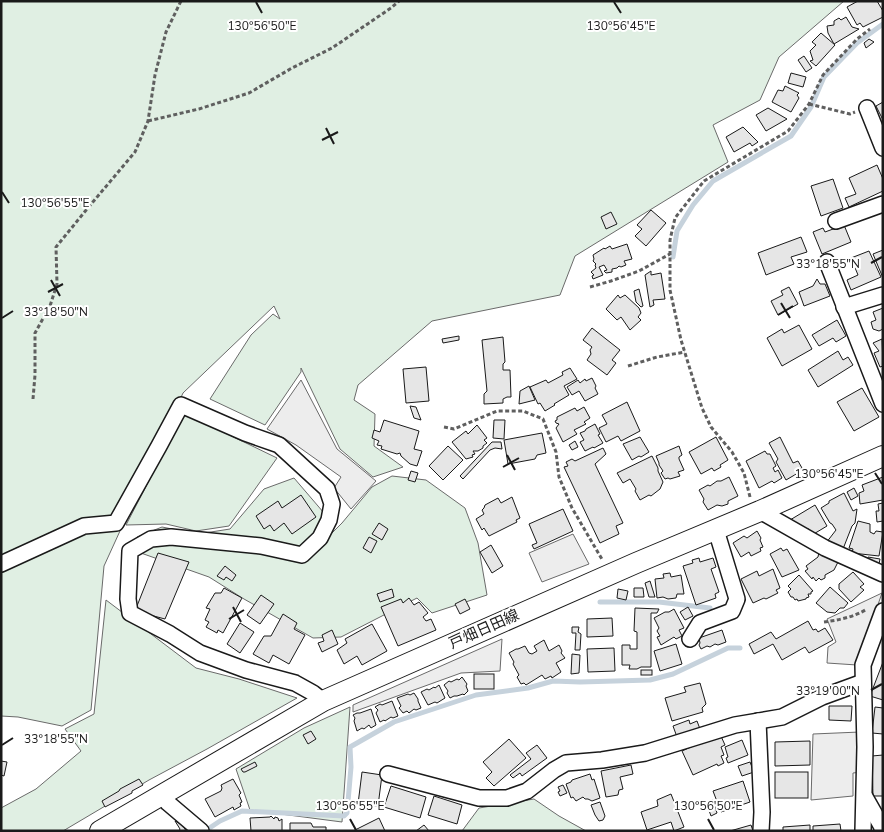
<svg xmlns="http://www.w3.org/2000/svg" width="884" height="832" font-family="'Nunito Sans','Noto Sans JP',sans-serif">
<style>
.green{fill:#e0efe3;stroke:#6a6a6a}
.parking{fill:#ededed;stroke:#6a6a6a}
.lines{fill:none;stroke-linecap:round;stroke-linejoin:round}
.stream{stroke:#c6d2dc;stroke-width:5}
.building{fill:#e6e6e6;stroke:#1a1a1a}
.street-casing{stroke:#1a1a1a;stroke-width:18}
.secondary-casing{stroke:#1a1a1a;stroke-width:22}
.path{stroke:#5f5f5f;stroke-width:3;stroke-dasharray:4 2.5;stroke-linecap:butt}
.street{stroke:#fff;stroke-width:15}
.secondary{stroke:#fff;stroke-width:20}
.ticks{fill:none;stroke:#1a1a1a;stroke-width:2}
.labels{text-anchor:middle;stroke-width:4;stroke-linejoin:round;paint-order:stroke}
.street-label{font-size:15px;fill:#1a1a1a;stroke:#fff}
.ticks-label{font-size:12px;text-anchor:middle;fill:#1a1a1a;stroke:#fff;stroke-width:4;stroke-linejoin:round;paint-order:stroke}
</style>
<rect width="100%" height="100%" fill="#fff"/>
<g class="green">
<path d="M1 1H844L779 57 760 100 713 125 728 162 575 256 560 295 432 321 358 385 354 400 375 414 374 446 403 467 373 477 340 449 301 368V372L265 425 210 399 251 335 273 314 280 319 274 306 183 393 104 566 91 710 62 726 18 717 1 716Z"/>
<path d="M184 413 277 458 229 526 196 531 166 524 126 525Z"/>
<path d="M392 476 426 480 465 508 478 543 487 595 432 613 417 598 341 637 313 638 244 599 209 577 138 552 137 537 162 527 198 534 230 529 264 489 294 478 324 513 307 558 342 523 372 487Z"/>
<path d="M106 600 196 668 239 679 297 698 207 749 149 780 63 831H1V808L36 789 81 751 65 729 94 714Z"/>
<path d="M350 707 342 822 250 810 236 769 304 728Z"/>
<path d="M534 799 559 816 586 831H462L479 808Z"/>
</g>
<g class="parking">
<path d="M301 380 337 449 376 481 351 509 334 488 341 477 296 445 267 429Z"/>
<path d="M573 534 589 564 542 582 529 553Z"/>
<path d="M882 593 857 665 827 663 828 647 836 642 827 619Z"/>
<path d="M502 639 500 671 461 673 353 712V705Z"/>
<path d="M860 732 862 772 853 773V796L811 800 813 734Z"/>
</g>
<g class="lines">
<g class="stream">
<path d="M673 257 677 231 693 205 713 181 791 136 811 107 824 77 857 43 883 24"/>
<path d="M600 602H659L710 608"/>
<path d="M205 831 220 821 242 811 344 816 347 813 351 767 350 747 394 722 476 695 528 688 553 681 580 682 650 680 673 674 728 648H740"/>
</g>
</g>
<g class="building">
<path d="M858 1H877L883 11V17L863 27 860 23 857 25 847 7Z"/>
<path d="M846 17 852 27 859 29 834 44 828 33 827 26 834 25V21L839 18 841 20Z"/>
<path d="M821 33 835 45 816 66 810 61 813 60 810 51 816 45 812 42Z"/>
<path d="M869 39 874 42 866 48 864 43Z"/>
<path d="M804 56 812 68 806 72 798 60Z"/>
<path d="M791 73 806 77 803 87 788 83Z"/>
<path d="M785 86 799 93 797 95 799 98 791 112 772 102 778 90 783 91Z"/>
<path d="M883 102V120L876 106Z"/>
<path d="M768 108 787 119 766 131 756 115Z"/>
<path d="M743 127 758 142 752 146 750 143 734 152 726 137Z"/>
<path d="M877 165 883 179V191L849 207 845 198 856 194 849 178Z"/>
<path d="M833 179 843 208 821 216 811 186Z"/>
<path d="M651 210 666 223 646 246 635 236 642 229 637 225Z"/>
<path d="M611 212 617 224 606 229 601 217Z"/>
<path d="M844 225 851 242 822 254 813 232 823 228 825 232Z"/>
<path d="M801 237 807 252 791 257 794 264 766 275 758 253Z"/>
<path d="M627 244 632 259 624 261 626 265 621 267 619 266 617 268 612 269V272L606 273 604 271 607 270 604 265 599 267 603 275 593 279 592 276 594 275 591 272 596 268 595 265 596 264 593 261 594 259 593 255 604 248 605 249 610 246 612 249Z"/>
<path d="M883 250V278L873 254Z"/>
<path d="M869 251 881 277 851 290 847 280 858 275 851 258Z"/>
<path d="M651 271V275L661 273 665 299 653 300 654 305 650 307 645 275Z"/>
<path d="M817 279 820 284H825L830 296 804 306 799 292 813 286Z"/>
<path d="M789 287 798 304 778 315 771 301 783 295 781 291Z"/>
<path d="M639 289 643 306 641 307 636 302 634 291Z"/>
<path d="M618 295 620 298 625 295 639 308 641 313 638 317 641 320 630 330 621 317 617 320 606 309Z"/>
<path d="M883 308V329L879 331 873 329 871 322 876 320 873 312Z"/>
<path d="M837 320 846 336 836 342 833 338 819 346 812 335Z"/>
<path d="M799 325 812 349 782 366 767 338 782 329 784 333Z"/>
<path d="M592 328 620 350 612 360 616 363 607 375 587 360 591 354 590 350 592 347 583 340Z"/>
<path d="M459 336V340L443 343 442 339Z"/>
<path d="M503 337 505 362 503 364V370H510L511 397H507L503 399V403L484 404V394L487 391 482 340Z"/>
<path d="M882 339 883 366 880 367 874 353 879 351 873 343Z"/>
<path d="M838 351 843 360 848 357 853 365 818 387 808 370Z"/>
<path d="M426 367 429 401 406 403 403 369Z"/>
<path d="M570 368 577 379 564 386 569 395 554 404 555 405 545 411 540 403 538 404 530 387 546 380 548 383 563 375 562 372Z"/>
<path d="M592 378 596 386 595 388 598 394 585 401 579 391 572 395 567 387 578 380 580 383 585 379 586 381Z"/>
<path d="M529 386 535 400 519 404 520 391Z"/>
<path d="M862 388 879 417 854 431 837 402Z"/>
<path d="M627 402 640 431 621 441 618 436 606 442 599 428 607 424 602 415Z"/>
<path d="M410 406 416 407 421 420 414 418Z"/>
<path d="M584 407 590 418 584 422 586 424 574 430 577 434 563 442 556 428 559 424 556 423 555 421 557 420V417L575 408 577 411Z"/>
<path d="M384 420 419 431 414 449 422 451 417 466 410 464 401 456 400 453 397 454 381 449 382 446 377 445 379 441 372 438 374 430 380 432Z"/>
<path d="M494 420H505L504 439 493 438Z"/>
<path d="M595 424 600 434 598 435 603 443 594 448 593 447 585 451 580 442 584 440 580 433 585 431 586 429Z"/>
<path d="M477 425 487 438 484 440 487 443 483 446V448L478 451H473L475 454 472 455 473 457 466 459 452 442 466 431 468 434Z"/>
<path d="M542 433 546 453 537 455 535 459 508 464 504 440Z"/>
<path d="M640 437 649 452 641 457 639 456 632 460 623 444Z"/>
<path d="M716 437 728 460 720 465 721 467 714 471 712 468 701 474 689 452Z"/>
<path d="M780 437 793 463 798 461 802 468 797 471 798 473 786 480 776 462 778 459 769 443Z"/>
<path d="M575 441 578 447 572 450 569 445Z"/>
<path d="M492 442H501L502 449 495 448 490 450 463 479 460 476Z"/>
<path d="M448 446 463 460 443 480 429 466Z"/>
<path d="M679 446 682 455 679 457V459L684 470 678 472 680 476 670 479 668 478 665 479 661 473 663 471 659 465V463L656 456Z"/>
<path d="M603 448 606 454 595 464 623 523 616 526 619 534 600 543 564 467 568 466 566 462 572 459 575 461Z"/>
<path d="M765 451 767 454H770L776 466 773 468 775 472 778 470 782 478 774 483 772 481 759 488 746 461Z"/>
<path d="M652 456 658 468V471L663 482 660 489 651 496 649 495 640 500 635 491 636 489 630 479 623 483 617 473Z"/>
<path d="M411 471 418 473 415 482 408 480Z"/>
<path d="M729 477 738 496 728 501V504L722 506 717 505 708 510 703 502 704 499 699 490 708 485 710 486 717 481H721Z"/>
<path d="M883 477V500L860 504 859 493 864 491 862 485Z"/>
<path d="M854 488 858 496 851 500 847 492Z"/>
<path d="M844 493 853 511 857 509 855 523 852 526 843 549 826 543 836 530 832 524 830 523 821 508 829 503V501Z"/>
<path d="M301 495 316 517 292 534 284 523 274 531 270 525 264 529 256 516 278 501 282 508Z"/>
<path d="M512 497 520 518 516 520 517 522 489 536 484 528 482 530 476 519 484 514 482 510 484 508 485 505 498 498 501 503Z"/>
<path d="M883 503V521L877 522 876 511H879L878 504Z"/>
<path d="M815 505 827 526 812 535 809 529 804 530 792 524 790 520Z"/>
<path d="M563 509 573 531 534 549 532 545 537 543 529 524Z"/>
<path d="M858 521 870 524V532L874 534 876 531 883 532 879 556 852 553 853 549 849 548Z"/>
<path d="M379 523 388 529 382 540 372 534Z"/>
<path d="M757 531 761 538 760 540 763 547 760 548 761 551 751 556 749 552 741 557 733 543 744 536 747 538Z"/>
<path d="M369 537 377 541 371 553 363 548Z"/>
<path d="M491 545 503 566 492 573 480 552Z"/>
<path d="M781 548 783 551 787 549 799 570 782 577 770 554Z"/>
<path d="M819 552 838 562 834 570 825 575V578L821 580 819 578 816 581 813 577 812 579 805 571 808 569 806 566 818 557Z"/>
<path d="M158 553 189 562 165 619 135 611Z"/>
<path d="M868 557 880 559 879 564 867 562Z"/>
<path d="M699 558 700 562 713 558 716 567 711 569 719 592 715 594 716 598 696 605 683 566 693 563 692 560Z"/>
<path d="M225 566 236 575 232 581 226 577 224 580 217 576Z"/>
<path d="M773 569 780 588 776 590 778 593 766 599 764 598 753 603 741 579 757 571 759 576Z"/>
<path d="M853 572 864 584 860 587 864 590 851 602 839 589V584Z"/>
<path d="M670 573 671 577 681 575 684 594H677L676 598 668 599 663 597 657 598 655 579 664 578 663 574Z"/>
<path d="M799 575 813 591 811 592V594H808L809 597 806 598V599L798 601 797 599 795 600 793 597H791L788 592 791 589 788 586Z"/>
<path d="M650 581 655 597H649L645 583Z"/>
<path d="M830 587 848 603 844 608H840L835 613 827 612 816 603Z"/>
<path d="M224 588 242 598 223 633 218 630 217 633 206 627 209 622 205 620 210 609 206 608 215 593H221Z"/>
<path d="M634 588H643L644 597H634Z"/>
<path d="M392 589 394 597 380 602 377 594Z"/>
<path d="M618 589 628 591 626 600 617 598Z"/>
<path d="M261 595 274 604 260 624 247 615Z"/>
<path d="M409 598 414 605 419 602 428 613 423 617 426 621 431 619 436 630 398 646 381 607 401 599 403 603Z"/>
<path d="M465 599 470 609 460 614 455 604Z"/>
<path d="M688 607 693 616 685 620 680 612Z"/>
<path d="M635 608 659 609 657 613H651V667H641L637 669H629L630 665H622V645H630V649H637V632L634 631Z"/>
<path d="M674 609 684 628 679 630 682 636 676 639 674 637 661 645 657 637 660 636 657 631 659 628 654 618 665 612H669Z"/>
<path d="M283 614 297 623 294 629 305 635 289 664 273 655 269 663 253 654 264 636H271Z"/>
<path d="M612 618 613 636 587 637V619Z"/>
<path d="M808 621 813 630 816 629 818 632 825 628 833 640 809 653 805 647 782 660 773 644 754 654 749 644 771 632 776 639Z"/>
<path d="M240 623 254 632 240 653 227 644Z"/>
<path d="M372 624 387 651 362 665 357 656 344 664 337 650 347 643 345 639Z"/>
<path d="M572 627H579L578 632 581 634 580 650H575L576 633H572Z"/>
<path d="M332 630 338 644 322 652 318 643 324 641 322 635Z"/>
<path d="M722 630 726 642 718 645 715 644 710 647 707 646 701 649 699 645 700 643 699 638Z"/>
<path d="M544 640 549 651 559 645 562 651 561 653 565 658 556 663 561 672 552 678 551 676 545 679 542 675 526 685 524 683 521 684 517 677 519 675 513 664 514 662 509 653 516 649H518L525 646 529 653 532 654 537 651 534 646Z"/>
<path d="M676 644 682 664 660 671 654 651Z"/>
<path d="M614 648 615 671 588 672 587 649Z"/>
<path d="M572 654 580 655 579 673 571 674Z"/>
<path d="M883 662V700L870 696Z"/>
<rect x="641" y="670" width="11" height="5"/>
<rect x="474" y="674" width="20" height="15"/>
<path d="M462 677 467 684 466 686 468 691 464 695 463 694 457 696H454L450 698 447 693 448 691 444 685 449 681 451 682 457 679 459 680Z"/>
<path d="M700 683 706 704 702 708 703 712 672 721 665 698 686 692 684 687Z"/>
<path d="M439 685 445 698 437 703 435 702 428 705 421 692 427 689 429 690 434 687 435 688Z"/>
<path d="M414 693 418 699V701L421 708 416 710 414 709 409 713 407 711 403 713 399 708 401 706 397 698 408 694 410 695Z"/>
<path d="M392 701 398 716 393 718 391 717 385 721 384 720 380 722 376 713 378 710 375 707 380 704 382 705Z"/>
<path d="M829 706H852L851 721 829 720Z"/>
<path d="M875 707 883 708V734L872 733Z"/>
<path d="M371 709 376 725 371 728 369 725 364 729 362 728 357 731 354 721 355 718 353 715 357 713H360Z"/>
<path d="M689 720 690 724 697 721 700 729 677 737 673 726Z"/>
<path d="M311 731 316 739 308 744 303 735Z"/>
<path d="M720 734 725 745 721 747 724 755 721 756 724 763 718 766 717 764 693 775 682 751Z"/>
<path d="M509 739 526 758 494 786 486 778 492 772 483 762Z"/>
<path d="M742 740 748 755 728 763 726 758 728 757 725 747Z"/>
<path d="M810 741V765L775 766V742Z"/>
<path d="M537 745 547 758 522 776 520 773 513 778 510 775 531 759 526 753Z"/>
<path d="M883 755V796H873L872 756Z"/>
<path d="M1 761 7 762 4 776 1 775Z"/>
<path d="M255 762 257 766 245 772H243L241 769Z"/>
<path d="M750 762 754 772 742 776 738 766Z"/>
<path d="M631 765 633 774 620 777 623 789 619 790 618 795 606 797 601 771Z"/>
<path d="M362 772 382 775 378 806 358 804Z"/>
<rect x="775" y="772" width="33" height="26"/>
<path d="M590 774 592 780 594 779 600 798 592 801 588 799H585L583 797 576 801 573 797 571 798 566 784 571 782 572 780Z"/>
<path d="M139 779 143 785 132 791V793L105 807 102 801 119 791 120 789Z"/>
<path d="M233 779 241 793 239 795 242 802 240 803 241 806 234 810 233 807 215 817 205 799 221 791 222 788 221 785Z"/>
<path d="M743 781 750 802 721 812 713 791Z"/>
<path d="M563 785 567 793 560 796 558 792 560 791 558 787Z"/>
<path d="M391 786 426 797 420 818 384 807Z"/>
<path d="M671 794 684 827 674 831 671 822 647 830 641 812 658 806 657 800Z"/>
<path d="M434 796 462 805 457 824 428 815Z"/>
<path d="M713 800 717 813 711 816 706 802Z"/>
<path d="M600 802 605 816 603 820 599 821 595 815 591 805Z"/>
<path d="M271 816 274 819 275 817 278 818 279 821 282 819V831H251L250 818 270 817Z"/>
<path d="M379 818 385 831H353Z"/>
<path d="M175 821 183 825 186 831H179L180 829Z"/>
<path d="M290 823H311L313 827H326V831H290Z"/>
<path d="M840 824 841 831H813V826Z"/>
<path d="M424 825 429 831H416Z"/>
<path d="M751 825 753 831H730Z"/>
<path d="M810 825V831H783V827Z"/>
</g>
<g class="lines">
<defs>
<g id="street">
<path d="M867 108 883 148"/>
<path d="M836 221 883 204"/>
<path d="M827 262 883 404"/>
<path d="M844 307 883 295"/>
<path d="M760 511 825 548 883 574"/>
<path d="M1 564 84 526 116 523 159 446 181 405 245 433 279 445 327 489 332 504 329 520 320 538 302 555 261 546 171 537 151 539 130 551 128 599 130 613 170 634 200 653 246 670 295 683 313 693 323 701"/>
<path d="M690 639 700 623 732 611 737 599 716 530"/>
<path d="M758 721 762 812 761 831"/>
<path d="M388 774 479 798H507L527 791 554 770 566 763 602 760 645 753 735 725 782 717 822 697 863 682"/>
<path d="M161 795 168 803 201 831"/>
<path d="M865 797 882 827V831"/>
<path d="M863 831 865 747 863 665 883 611"/>
</g>
<path id="secondary" d="M100 831 323 701 636 563 760 511 883 456"/>
</defs>
<use href="#street" class="street-casing"/>
<use href="#secondary" class="secondary-casing"/>
<g class="path">
<path d="M809 104 850 114 855 112"/>
<path d="M148 121 199 109 249 93 292 68 332 48 391 8 399 1"/>
<path d="M590 287 611 281 639 271 670 254"/>
<path d="M628 366 657 357 685 352"/>
<path d="M33 399 35 375V333L50 306 57 284 56 247 87 209 135 152 148 121 155 75 166 32 181 1"/>
<path d="M444 427 454 429 497 411H523L543 419 556 452 559 477 572 508 603 561"/>
<path d="M750 497 744 473 732 452 711 427 702 408 681 340 670 290V240L675 218 704 181 788 131 809 104 823 75 857 39 870 29"/>
<path d="M824 622C839 620 854 617 867 609"/>
</g>
<use href="#street" class="street"/>
<use href="#secondary" class="secondary"/>
</g>
<path class="ticks" d="M256 2 262 13M614 2 621 13M326 128 334 144M322 140 338 132M2 192 9 203M871 263 882 257M51 280 60 296M48 292 63 284M781 303 790 318M778 315 793 306M2 318 13 311M507 455 515 470M503 467 519 458M875 473 882 484M233 607 241 622M229 619 244 610M871 690 882 684M2 745 13 738M350 819 356 830M708 819 714 830"/>
<g class="labels">
<g class="street-label">
<text transform="translate(484 629) rotate(-24)" y="5">戸畑日田線</text>
</g>
</g>
<g class="ticks-label">
<text x="262" y="30">130°56'50"E</text>
<text x="621" y="30">130°56'45"E</text>
<text x="55" y="207">130°56'55"E</text>
<text x="828" y="268">33°18'55"N</text>
<text x="56" y="316">33°18'50"N</text>
<text x="829" y="478">130°56'45"E</text>
<text x="828" y="695">33°19'00"N</text>
<text x="56" y="743">33°18'55"N</text>
<text x="350" y="810">130°56'55"E</text>
<text x="708" y="810">130°56'50"E</text>
</g>
<rect width="884" height="832" fill="none" stroke="#1a1a1a" stroke-width="5"/>
</svg>
